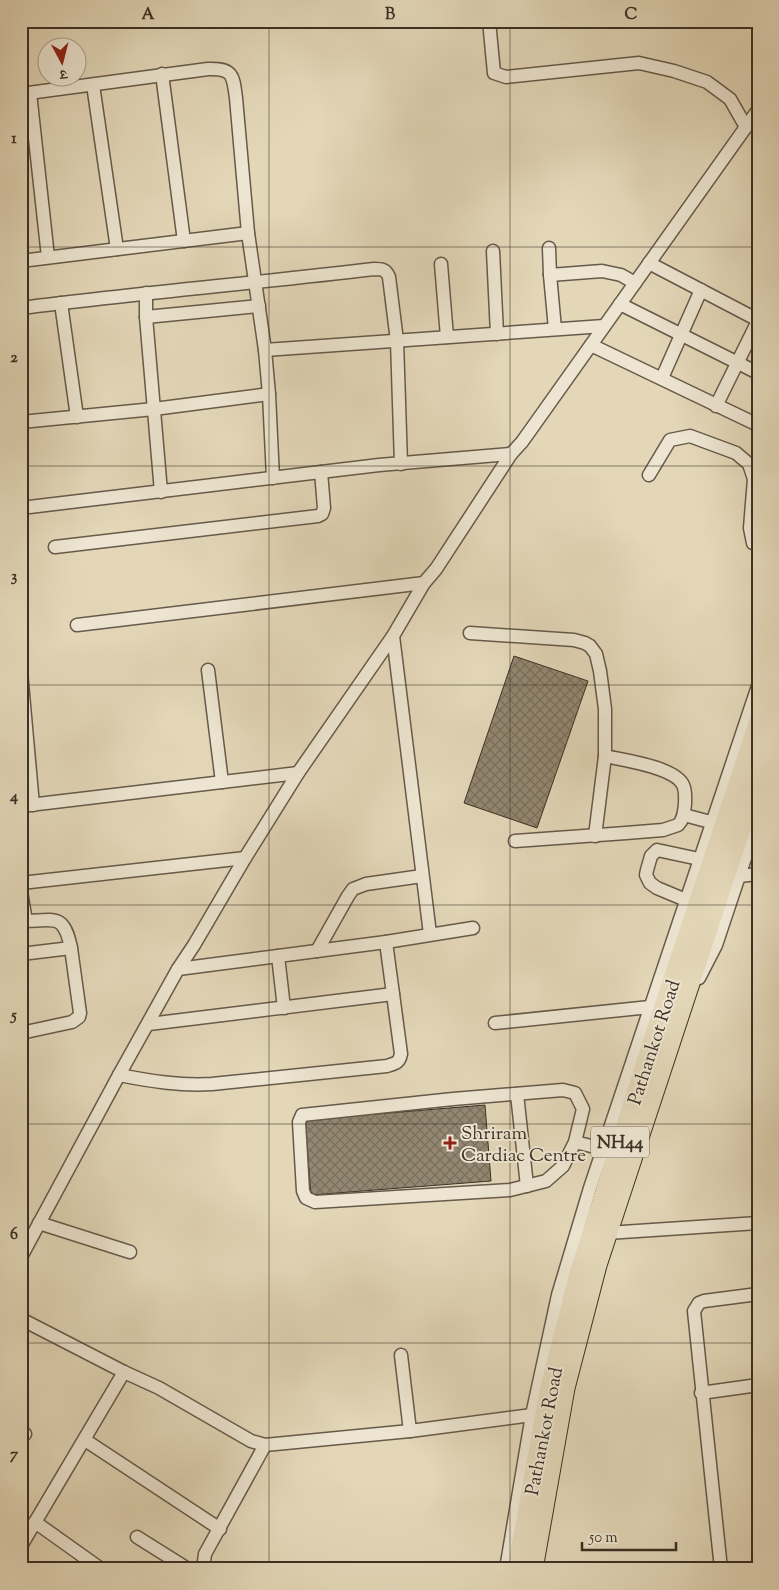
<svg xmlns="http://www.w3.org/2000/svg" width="779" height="1590" font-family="'Sorts Mill Goudy','Noto Serif Devanagari',serif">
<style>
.building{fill:url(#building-cross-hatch);stroke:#3c3025}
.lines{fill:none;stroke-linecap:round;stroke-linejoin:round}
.minor-casing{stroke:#665a4a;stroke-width:15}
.highway-casing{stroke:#3c3025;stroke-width:21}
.minor{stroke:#ede5d1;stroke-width:12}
.highway{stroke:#e3d7b8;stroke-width:19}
.grid{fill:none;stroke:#3c3025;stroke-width:1;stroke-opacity:0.55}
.poi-dot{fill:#8f2418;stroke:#ede5d1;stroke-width:2}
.labels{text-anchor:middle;stroke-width:4;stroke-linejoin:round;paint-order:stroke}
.shield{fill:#ede5d1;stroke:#716659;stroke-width:1}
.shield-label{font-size:18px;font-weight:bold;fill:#3c3025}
.street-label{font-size:19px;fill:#3c3025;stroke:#ede5d1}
.poi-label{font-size:19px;fill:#3c3025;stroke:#ede5d1;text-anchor:start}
.neatline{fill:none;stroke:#3c3025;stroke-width:2}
.grid-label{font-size:16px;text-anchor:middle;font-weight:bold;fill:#3c3025}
</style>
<defs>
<pattern id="building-cross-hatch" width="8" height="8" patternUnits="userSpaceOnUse" patternTransform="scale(1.25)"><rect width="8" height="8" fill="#938771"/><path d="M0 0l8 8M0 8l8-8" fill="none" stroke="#796f5d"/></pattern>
</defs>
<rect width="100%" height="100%" fill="#e3d7b8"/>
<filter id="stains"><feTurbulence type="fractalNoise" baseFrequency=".004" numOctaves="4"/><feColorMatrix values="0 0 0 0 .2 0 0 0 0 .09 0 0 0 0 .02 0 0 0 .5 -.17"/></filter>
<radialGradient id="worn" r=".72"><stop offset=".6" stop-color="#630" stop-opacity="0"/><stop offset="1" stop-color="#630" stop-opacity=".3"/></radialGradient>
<g class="building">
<path d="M514 656 588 681 537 828 464 803Z"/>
<path d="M485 1105 491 1181 311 1195 305 1120Z"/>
</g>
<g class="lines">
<defs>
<g id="minor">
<path d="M489 21 494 73 506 77 639 63 674 71 707 82 730 99 746 127"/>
<path d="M162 74 184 241"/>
<path d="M93 85 117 249"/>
<path d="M30 93 48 257"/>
<path d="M21 94 208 69C233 68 233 75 236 98L248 233 265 350 269 394 273 478"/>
<path d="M549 248 550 275 555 329"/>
<path d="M493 251 497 334"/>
<path d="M21 261 248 233"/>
<path d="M649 263 758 320"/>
<path d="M441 264 447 337"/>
<path d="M550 275 602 271 621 275 635 283"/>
<path d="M146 293V317L161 492"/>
<path d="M61 303 77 417"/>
<path d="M620 304 758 373"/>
<path d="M21 308C139 293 256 283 374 269 381 269 386 269 389 277L397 341 401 464"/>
<path d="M146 317 259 306"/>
<path d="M591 345 758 425"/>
<path d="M265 350 604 326"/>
<path d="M662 378 701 290"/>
<path d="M716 406 758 321"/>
<path d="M21 422 154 409 269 394"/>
<path d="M649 475 670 440 690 436 736 453 749 464 754 479 750 528 753 543 758 544"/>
<path d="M21 508 379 465 511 454"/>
<path d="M55 547 318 516 322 514 324 508 321 472"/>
<path d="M77 625 424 583"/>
<path d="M470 633 574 640 585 643 590 646 596 654 600 671 605 709V756L595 836"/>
<path d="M393 636 430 934"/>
<path d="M208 670 222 782"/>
<path d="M21 672 33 805"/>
<path d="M21 806 298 773"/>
<path d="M684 815 718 824"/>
<path d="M515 841 626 833 663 830 678 825C684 819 684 812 685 804 685 798 686 791 683 785 675 767 623 760 605 756"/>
<path d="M739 876 758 874"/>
<path d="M21 883 245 858"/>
<path d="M21 892 26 921C56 920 64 914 71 948"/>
<path d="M693 903 657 888 650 883 646 875 647 870 651 856 657 850 699 859"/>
<path d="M317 951 348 896 353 889 366 884 422 876"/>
<path d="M21 954 71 948 80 1013 79 1017 72 1022 21 1033"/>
<path d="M278 956 284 1008"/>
<path d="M178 969 386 942 473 928"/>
<path d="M699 978 716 945 758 819"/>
<path d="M495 1023 650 1007"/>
<path d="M149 1024 393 994 386 942"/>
<path d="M119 1075C150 1081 180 1086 212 1084L387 1066C396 1063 399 1063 401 1054L393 994"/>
<path d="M517 1094 527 1186"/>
<path d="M575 1142 583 1109 575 1093 563 1090 453 1099 302 1115 299 1122 303 1191 306 1198 315 1202 510 1190 546 1181 563 1166 575 1142 603 1149"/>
<path d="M39 1223 130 1252"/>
<path d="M607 1233 758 1223"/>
<path d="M21 1257 119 1075 178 969 194 945 245 858 298 773 393 636 424 583 436 569 511 454 522 442 758 110"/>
<path d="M21 1319 124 1372 159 1388 251 1441 265 1445 410 1431 532 1415"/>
<path d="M401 1355 410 1431"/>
<path d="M701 1393 758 1385"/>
<path d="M21 1432 25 1434"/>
<path d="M85 1440 220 1529"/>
<path d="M35 1522 101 1569"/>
<path d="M137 1537 188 1569"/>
<path d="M21 1546 124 1372"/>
<path d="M203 1569 205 1554 265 1445"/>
<path d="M506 1569 532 1415 558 1295 590 1188 758 686"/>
<path d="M721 1569 694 1311 699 1303 704 1301 758 1294"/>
</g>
<g id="highway">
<path d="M517 1569 550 1387 579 1274 661 1015 758 724"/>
<path d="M533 1569 565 1388 597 1265 758 777"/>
</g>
</defs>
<use href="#minor" class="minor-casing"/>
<use href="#highway" class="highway-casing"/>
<use href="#minor" class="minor"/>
<use href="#highway" class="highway"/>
</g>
<path class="grid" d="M269 21V1569M510 21V1569M21 247H758M21 466H758M21 685H758M21 905H758M21 1124H758M21 1343H758"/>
<path class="poi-dot" d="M447.5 1135.5h5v5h5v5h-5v5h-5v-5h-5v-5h5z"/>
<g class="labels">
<rect class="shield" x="591" y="1126.5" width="58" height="31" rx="4"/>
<g class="shield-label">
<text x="620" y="1148">NH44</text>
</g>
<g class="street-label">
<text transform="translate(653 1042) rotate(-72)" y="7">Pathankot Road</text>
<text transform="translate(543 1431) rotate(-79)" y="7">Pathankot Road</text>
</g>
<g class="poi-label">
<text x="461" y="1139">Shriram<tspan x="461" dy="22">Cardiac Centre</tspan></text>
</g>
</g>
<rect width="779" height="1590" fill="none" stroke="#e3d7b8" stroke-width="55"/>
<g transform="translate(62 62) rotate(173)"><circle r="24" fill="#ede5d1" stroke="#a69d8c"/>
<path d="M0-4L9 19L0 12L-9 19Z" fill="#8f2418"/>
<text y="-8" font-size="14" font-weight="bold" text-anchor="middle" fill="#3c3025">उ</text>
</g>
<path d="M582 1542v8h94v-8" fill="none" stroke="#3c3025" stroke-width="2.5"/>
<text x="589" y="1542" font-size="15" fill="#3c3025" stroke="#ede5d1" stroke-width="4" paint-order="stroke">50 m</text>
<rect x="28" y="28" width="724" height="1534" class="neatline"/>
<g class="grid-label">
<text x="148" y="19">A</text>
<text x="390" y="19">B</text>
<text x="631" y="19">C</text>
<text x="14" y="143">1</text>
<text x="14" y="362">2</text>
<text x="14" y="581">3</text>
<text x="14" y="801">4</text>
<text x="14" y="1020">5</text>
<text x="14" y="1239">6</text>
<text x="14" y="1459">7</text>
</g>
<rect width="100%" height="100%" filter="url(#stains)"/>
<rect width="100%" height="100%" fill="url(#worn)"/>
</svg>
